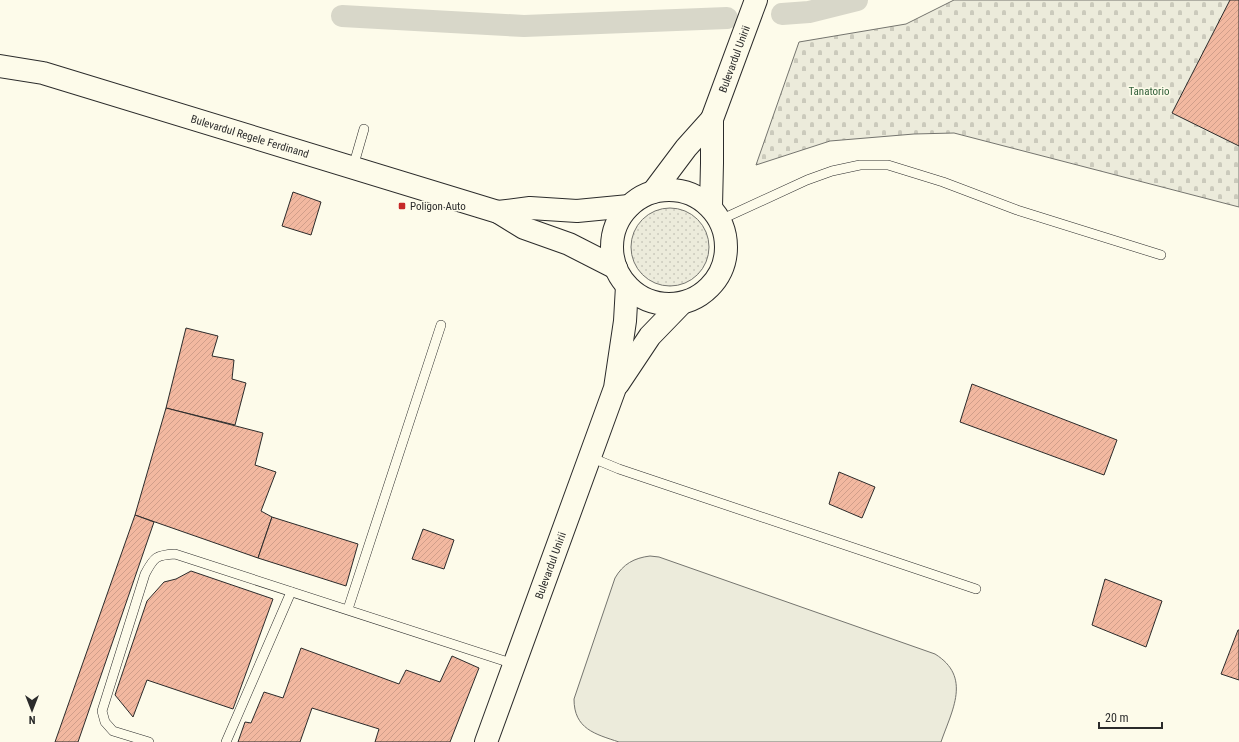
<svg xmlns="http://www.w3.org/2000/svg" width="1239" height="742" font-family="'Roboto Condensed',sans-serif">
<style>
.grass{fill:url(#grass-dots);stroke:#74746e}
.cemetery{fill:url(#cemetery-stones);stroke:#74746e}
.park{fill:#ecebdb;stroke:#74746e}
.lines{fill:none;stroke-linecap:round;stroke-linejoin:round}
.canal{stroke:#d8d7c9;stroke-width:22}
.building{fill:url(#building-hatch);stroke:#2b2b2b}
.lane-casing{stroke:#2b2b2b;stroke-width:10}
.secondary-casing{stroke:#2b2b2b;stroke-width:24}
.primary-casing{stroke:#2b2b2b;stroke-width:24}
.lane{stroke:#fdfbea;stroke-width:9}
.secondary{stroke:#fdfbea;stroke-width:22}
.primary{stroke:#fdfbea;stroke-width:22}
.poi-dot{fill:#c62828;stroke:#fdfbea;stroke-width:1.5}
.labels{text-anchor:middle;stroke-width:3;stroke-linejoin:round;paint-order:stroke}
.street-label{font-size:11px;fill:#2b2b2b;stroke:#fdfbea}
.park-label{font-size:11px;fill:#34623c;stroke:#fdfbea}
.poi-label{font-size:11px;fill:#2b2b2b;stroke:#fdfbea;text-anchor:start}
</style>
<defs>
<pattern id="grass-dots" width="8" height="8" patternUnits="userSpaceOnUse"><rect width="8" height="8" fill="#ecebdb"/><path d="M2 2h.1M6 6h.1" fill="none" stroke="#cbcabc" stroke-width="1.8" stroke-linecap="round"/></pattern>
<pattern id="cemetery-stones" width="16" height="16" patternUnits="userSpaceOnUse"><rect width="16" height="16" fill="#ecebdb"/><path d="M2 7V4a2 2 0 0 1 4 0v3zM10 15v-3a2 2 0 0 1 4 0v3z" fill="#cbcabc"/></pattern>
<pattern id="building-hatch" width="6" height="6" patternUnits="userSpaceOnUse"><rect width="6" height="6" fill="#f2b8a0"/><path d="M-1 1l2-2M0 6l6-6M5 7l2-2" fill="none" stroke="#d09e8a"/></pattern>
</defs>
<rect width="100%" height="100%" fill="#fdfbea"/>
<circle class="grass" cx="670" cy="247" r="39"/>
<path class="cemetery" d="M954 0H1239V207L954 133 914 134 830 141 756 165 799 42 906 24Z"/>
<path class="park" d="M650 556 659 557 935 654C972 677 952 710 941 742H619C595 734 574 729 574 699L615 578C623 564 634 558 650 556Z"/>
<g class="lines">
<g class="canal">
<path d="M782 14 809 12 857 0"/>
<path d="M342 16 524 26 727 18"/>
</g>
</g>
<g class="building">
<path d="M1230 0H1239V146L1172 113Z"/>
<path d="M293 192 321 202 311 235 282 226Z"/>
<path d="M186 328 218 336 212 356 234 360 232 379 246 383 235 425 166 408Z"/>
<path d="M972 384 1117 440 1104 475 960 422Z"/>
<path d="M166 408 263 433 255 465 276 472 261 511 272 517 258 558 135 515Z"/>
<path d="M839 472 875 487 862 518 829 504Z"/>
<path d="M135 515 154 522 78 742H55Z"/>
<path d="M272 517 358 544 346 586 258 558Z"/>
<path d="M423 529 454 540 444 569 412 559Z"/>
<path d="M191 571 273 599 233 709 147 680 133 717 115 695 147 601 164 582 176 579Z"/>
<path d="M1105 579 1162 601 1146 647 1092 625Z"/>
<path d="M1238 630H1239V680L1221 674Z"/>
<path d="M301 648 399 684 406 670 440 682 452 656 479 668 450 742H375L379 729 312 708 300 742H238L245 722 251 723 264 692 283 698Z"/>
</g>
<g class="lines">
<defs>
<g id="lane">
<path d="M353 167 364 129"/>
<path d="M720 220 807 180 832 171 860 165H888L943 182 1017 210 1161 255"/>
<path d="M590 457 619 469 976 589"/>
<path d="M348 609 441 325"/>
<path d="M149 742 113 731 105 722 102 711 145 574C154 557 156 555 175 554L514 664"/>
<path d="M226 742 291 592"/>
</g>
<g id="secondary">
<path d="M618 384 650 336 682 303"/>
<path id="s1" d="M486 742 615 388 625 321 627 286"/>
</g>
<g id="primary">
<path id="s2" d="M0 66 43 73 498 212 524 228 569 244 616 268"/>
<circle cx="669" cy="247" r="57"/>
<path d="M653 192 686 148 712 119"/>
<path id="s3" d="M711 206 712 163V119L756 0"/>
<path d="M498 212 530 208 577 211 629 206"/>
</g>
</defs>
<use href="#lane" class="lane-casing"/>
<use href="#secondary" class="secondary-casing"/>
<use href="#primary" class="primary-casing"/>
<use href="#lane" class="lane"/>
<use href="#secondary" class="secondary"/>
<use href="#primary" class="primary"/>
</g>
<rect class="poi-dot" x="398" y="202" width="8" height="8" rx="2"/>
<g class="labels">
<g class="street-label">
<text dy="4" stroke="none"><textPath href="#s3" startOffset="151">Bulevardul Unirii</textPath></text>
<text dy="4" stroke="none"><textPath href="#s2" startOffset="260">Bulevardul Regele Ferdinand</textPath></text>
<text dy="4" stroke="none"><textPath href="#s1" startOffset="188">Bulevardul Unirii</textPath></text>
</g>
<g class="park-label">
<text x="1149" y="95">Tanatorio</text>
</g>
<g class="poi-label">
<text x="410" y="210">Poligon Auto</text>
</g>
</g>
<g transform="translate(32 710) rotate(180)" stroke="#fdfbea" stroke-width="3" paint-order="stroke">
<path d="M0-3L7 15L0 10L-7 15Z" fill="#2b2b2b"/>
<text y="-6" font-size="11" font-weight="bold" text-anchor="middle" fill="#2b2b2b">N</text>
</g>
<path d="M1099 722v6h63v-6" fill="none" stroke="#2b2b2b" stroke-width="2"/>
<text x="1105" y="722" font-size="12" fill="#2b2b2b" stroke="#fdfbea" stroke-width="3" paint-order="stroke">20 m</text>
</svg>
